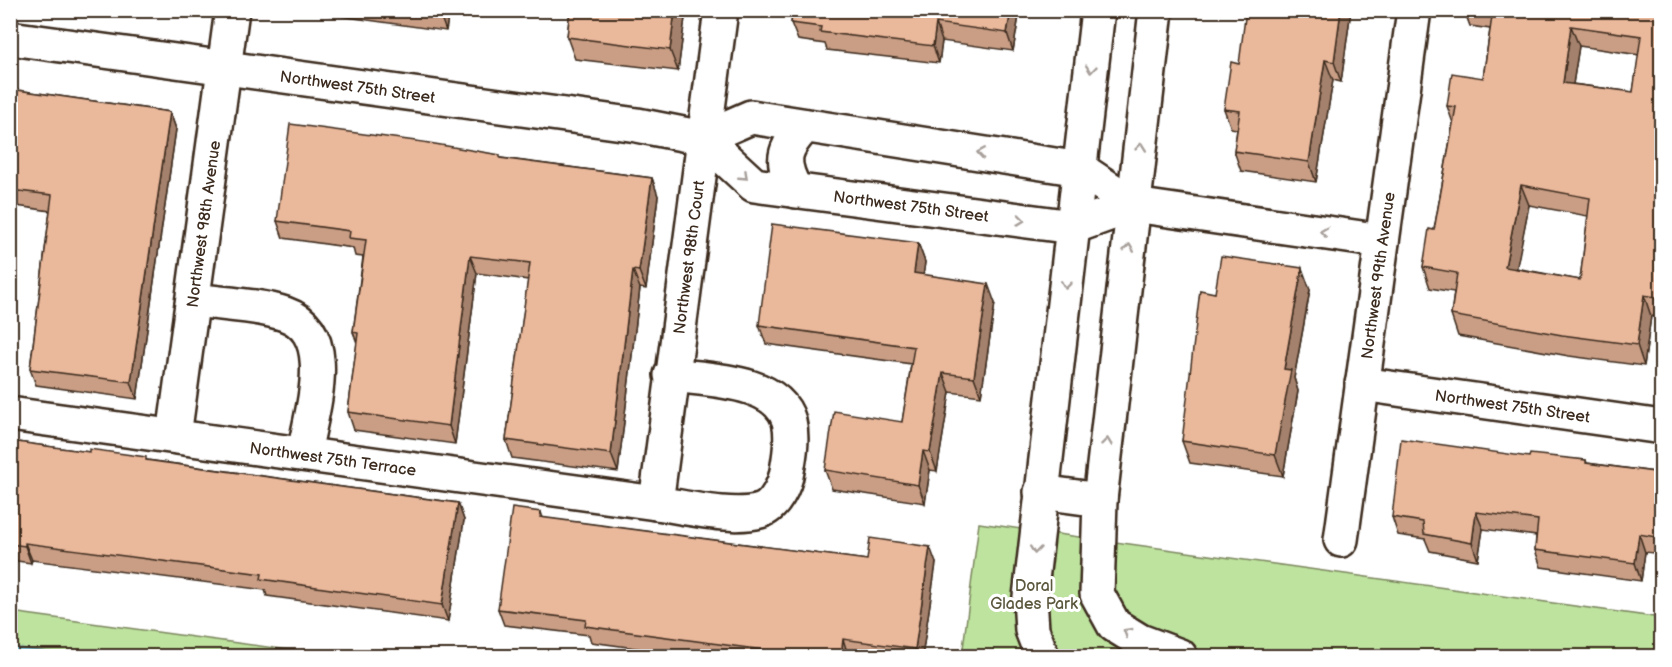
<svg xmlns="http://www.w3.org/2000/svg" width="1672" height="667" font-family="'Balsamiq Sans',sans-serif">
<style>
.green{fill:#bde39e;stroke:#7c865e;stroke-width:1.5}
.water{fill:#92daf3;stroke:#6f949e;stroke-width:1.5}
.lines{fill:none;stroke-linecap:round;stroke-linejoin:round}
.minor-casing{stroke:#3b2a1e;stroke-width:38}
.minor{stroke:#fff;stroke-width:33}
.wall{fill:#c99e85;stroke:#3b2a1e;stroke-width:1.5;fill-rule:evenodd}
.shaded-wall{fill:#a4816c;stroke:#3b2a1e;stroke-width:1.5}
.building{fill:#eab89b;stroke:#3b2a1e;stroke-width:1.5;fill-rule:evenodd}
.oneway{stroke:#a79f9a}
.labels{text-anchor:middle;stroke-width:6;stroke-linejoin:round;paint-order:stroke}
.street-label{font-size:16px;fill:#3b2a1e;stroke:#fff}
.park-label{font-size:16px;fill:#5c583e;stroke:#fff}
</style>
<rect width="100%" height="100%" fill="#fff"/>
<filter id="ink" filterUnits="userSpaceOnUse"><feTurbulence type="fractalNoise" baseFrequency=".0167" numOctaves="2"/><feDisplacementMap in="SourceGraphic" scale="12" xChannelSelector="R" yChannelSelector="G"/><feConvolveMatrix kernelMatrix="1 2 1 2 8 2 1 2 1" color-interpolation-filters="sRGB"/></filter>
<g filter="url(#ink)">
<g class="green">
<path d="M979 523 1661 618V656H962Z"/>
<path d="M11 612 333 656H11Z"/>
</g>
<path class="water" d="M11 647 78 656H11Z"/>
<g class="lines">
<defs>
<g id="minor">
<path d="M1156 10 1100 500 1097 594 1114 625 1140 641 1180 656"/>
<path id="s1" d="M10 38 637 125 703 138 754 185 1073 227 1134 205"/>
<path d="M703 138 751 117 1080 169 1134 205 1382 241"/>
<path d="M796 191C780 162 782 150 805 126"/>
<path d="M194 300C222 304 260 305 285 314 339 333 311 412 304 454"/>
<path id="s2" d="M1362 384 1662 427"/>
<path id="s3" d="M10 414 656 503C685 507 732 519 760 511 775 507 785 484 787 471 790 455 793 437 789 421 777 379 706 380 671 375"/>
<path id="s4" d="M174 436 232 10"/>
<path d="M1041 492 1100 500"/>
<path id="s5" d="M656 503 721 10"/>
<path id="s6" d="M1341 540 1414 10"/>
<path d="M1042 656 1032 630 1030 597 1098 10"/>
</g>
</defs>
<use href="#minor" class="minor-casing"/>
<use href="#minor" class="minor"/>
</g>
<g class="wall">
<path d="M310 10H449L446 31 311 12Z"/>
<path d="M570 10H686L678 71 575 59 567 37Z"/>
<path d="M793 10H1020L1013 51 942 41 939 63 827 50 825 44 798 40 791 23Z"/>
<path d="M1351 10 1341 82 1333 80 1316 182 1241 171 1234 151 1237 129 1231 128 1224 109 1239 64Z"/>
<path d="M1464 10H1662V317L1651 316 1644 366 1569 356 1458 336 1451 315 1454 292 1430 288 1423 267 1434 230 1453 123 1447 106 1483 78 1490 29 1470 26ZM1579 46 1639 55 1633 92 1573 84ZM1529 205 1588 216 1580 280 1516 268Z"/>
<path d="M10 89 170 112 176 129 137 399 36 385 30 369 50 211 10 205Z"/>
<path d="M501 158 652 178 658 196 646 289 640 288 618 472 512 458 506 440 528 280 477 273 455 444 354 430 348 412 357 343 353 332 363 257 355 256 353 248 283 238 277 221Z"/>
<path d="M918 243 925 262 923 275 995 303 981 396 950 392 937 471 930 470 925 503 832 489 825 470 902 422 911 364 766 344 759 325Z"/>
<path d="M1310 290 1294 378 1298 391 1283 476 1190 463 1182 441 1215 293Z"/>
<path d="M10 441 458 503 464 520 448 621 267 596 265 590 32 560 31 563 10 560Z"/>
<path d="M1529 457 1586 460 1587 463 1662 473V554L1645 552 1641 581 1541 567 1535 550 1536 536 1483 529 1478 560 1430 551 1425 539 1398 535 1392 517Z"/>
<path d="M541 512 543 518 867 560 936 563 922 657H860L848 655V657H702L591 642 589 635 504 625 498 609Z"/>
</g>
<g class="shaded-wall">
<path d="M441 10H449L446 31 440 15Z"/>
<path d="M675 10H686L678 71 670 50Z"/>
<path d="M1011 10H1020L1013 51 1007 33Z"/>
<path d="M1341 10H1351L1341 82 1334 62Z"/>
<path d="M936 23 942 41 939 63 933 46Z"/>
<path d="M1571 26 1579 46 1570 103 1563 83Z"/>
<path d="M1325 60 1333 80 1316 182 1309 162Z"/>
<path d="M170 112 176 129 137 399 131 382Z"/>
<path d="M652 178 658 196 646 289 639 271Z"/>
<path d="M1521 185 1529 205 1513 287 1505 267Z"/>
<path d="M1662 240V272L1658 263Z"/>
<path d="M918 243 925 262 921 292 914 273Z"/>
<path d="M470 256 477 273 455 444 449 426Z"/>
<path d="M1302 268 1310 290 1294 378 1298 391 1283 476 1275 455 1284 369Z"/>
<path d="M633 270 640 288 618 472 611 454Z"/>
<path d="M988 284 995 303 981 396 974 377Z"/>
<path d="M1644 295 1651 316 1644 366 1637 345Z"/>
<path d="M943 373 950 392 937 471 930 452Z"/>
<path d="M923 451 930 470 925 503 918 485Z"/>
<path d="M458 503 464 520 448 621 442 605Z"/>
<path d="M1476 512 1483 529 1478 560 1472 543Z"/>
<path d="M1639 534 1645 552 1641 581 1635 563Z"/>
<path d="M25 543 32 560 31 563 25 546Z"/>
<path d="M930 547 936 563 922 657H918L915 649Z"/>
<path d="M843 639 848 655V657H841Z"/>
</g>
<g class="building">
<path d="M409 10H441L440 15Z"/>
<path d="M570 10H675L670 50 567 37Z"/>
<path d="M793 10H1011L1007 33 936 23 933 46 820 32 821 27 791 23Z"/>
<path d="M1246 10H1341L1334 62 1325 60 1309 162 1234 151 1240 111 1224 109 1231 62 1239 64Z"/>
<path d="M1493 10H1662V240L1658 263H1662V298L1644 295 1637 345 1562 335 1451 315 1457 273 1423 267 1429 229 1434 230 1456 107 1447 106 1452 73 1483 78ZM1571 26 1641 36 1633 92 1563 83ZM1521 185 1590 198 1580 280 1505 267Z"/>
<path d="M10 89 170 112 131 382 30 369 52 195 10 190Z"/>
<path d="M290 124 423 142 500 155V158L652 178 639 271 633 270 611 454 506 440 530 263 470 256 449 426 348 412 358 333 353 332 366 240 349 238 350 231 277 221Z"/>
<path d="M772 224 918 243 914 273 988 284 974 377 943 373 930 452 923 451 918 485 825 470 834 411 902 422 914 347 759 325Z"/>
<path d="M1221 256 1302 268 1284 369 1291 370 1275 455 1182 441 1200 290 1215 293Z"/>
<path d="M1401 439 1529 457 1530 454 1586 460V463L1662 473V538L1639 534 1635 563 1535 550 1538 520 1476 512 1472 543 1424 534 1423 522 1392 517Z"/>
<path d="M10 441 89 452V449L146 457V460L458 503 442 605 261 579 262 574 25 543V546L10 544Z"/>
<path d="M512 508 541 512 540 517 867 560 870 538 930 547 915 649 843 639 841 657H816L585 626 586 620 498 609Z"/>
</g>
<defs><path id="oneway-chevron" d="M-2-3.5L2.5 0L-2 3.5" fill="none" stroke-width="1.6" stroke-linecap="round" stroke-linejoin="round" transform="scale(1.5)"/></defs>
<g class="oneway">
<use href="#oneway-chevron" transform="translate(1091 69) rotate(96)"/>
<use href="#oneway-chevron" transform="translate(1141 147) rotate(-84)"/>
<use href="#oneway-chevron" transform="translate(981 153) rotate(-171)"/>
<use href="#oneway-chevron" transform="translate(744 176) rotate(43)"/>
<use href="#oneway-chevron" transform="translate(1021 220) rotate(7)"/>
<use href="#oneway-chevron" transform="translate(1324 232) rotate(-172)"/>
<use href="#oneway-chevron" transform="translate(1129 248) rotate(-83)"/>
<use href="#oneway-chevron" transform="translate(1066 285) rotate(97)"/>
<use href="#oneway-chevron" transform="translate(1107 442) rotate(-83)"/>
<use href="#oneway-chevron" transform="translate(1035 550) rotate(96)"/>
<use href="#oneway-chevron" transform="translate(1127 632) rotate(-149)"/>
</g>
</g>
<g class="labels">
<g class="street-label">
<text dy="6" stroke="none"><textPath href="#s1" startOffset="351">Northwest 75th Street</textPath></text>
<text dy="6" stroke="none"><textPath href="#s1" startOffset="928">Northwest 75th Street</textPath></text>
<text dy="6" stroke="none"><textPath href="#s4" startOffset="214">Northwest 98th Avenue</textPath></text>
<text dy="6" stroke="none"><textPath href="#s5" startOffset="248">Northwest 98th Court</textPath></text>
<text dy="6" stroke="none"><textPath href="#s6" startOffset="267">Northwest 99th Avenue</textPath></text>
<text dy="6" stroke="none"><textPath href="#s2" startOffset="152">Northwest 75th Street</textPath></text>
<text dy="6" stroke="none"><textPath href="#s3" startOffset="326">Northwest 75th Terrace</textPath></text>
</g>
<g class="park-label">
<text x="1034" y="591">Doral<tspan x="1034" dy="18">Glades Park</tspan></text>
</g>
</g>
<rect width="1672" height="667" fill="none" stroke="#fff" stroke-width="36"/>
<rect x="18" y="18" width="1636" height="631" fill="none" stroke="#3b2a1e" stroke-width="2" filter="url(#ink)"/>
</svg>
